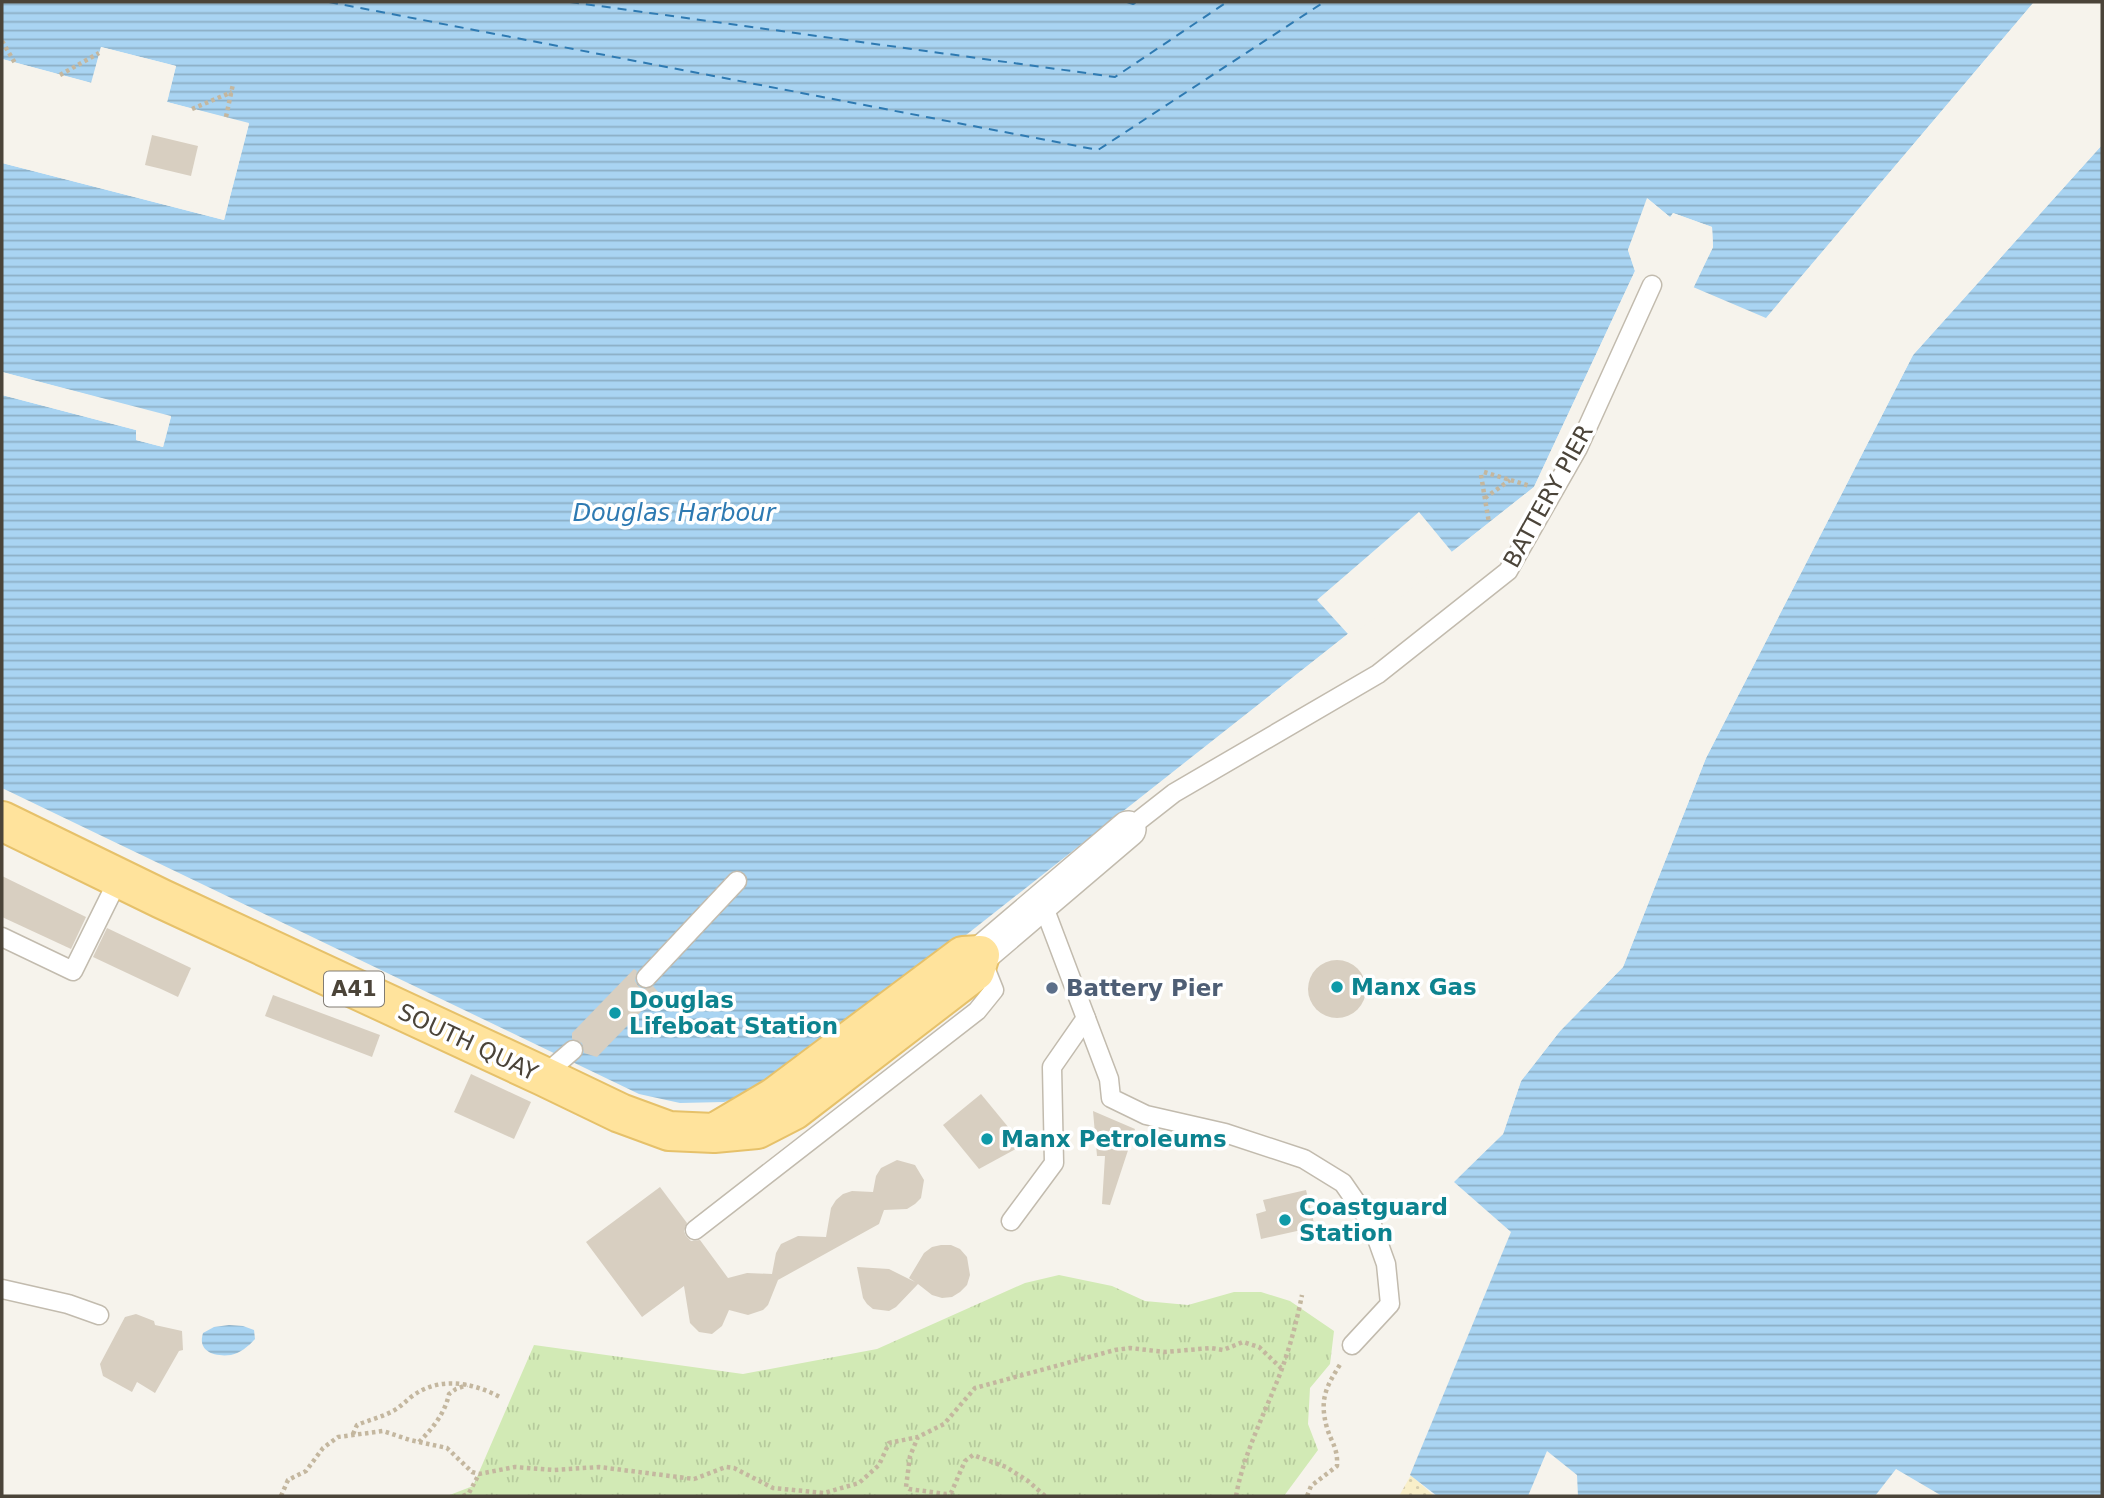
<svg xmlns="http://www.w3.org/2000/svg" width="2104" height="1498" font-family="'DejaVu Sans',sans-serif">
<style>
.grass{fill:url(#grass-tufts)}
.sand{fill:url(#sand-dots)}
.water{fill:url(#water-rules)}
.pier{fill:#f6f3ec}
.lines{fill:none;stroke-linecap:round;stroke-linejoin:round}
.ferry{stroke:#2e7ab2;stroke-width:2;stroke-dasharray:9 7;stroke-linecap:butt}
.building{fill:#d8cfc1}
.service-casing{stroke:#c2bbae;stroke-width:21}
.minor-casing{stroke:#c2bbae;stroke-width:38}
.primary-casing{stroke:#e6c16a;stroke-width:42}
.path{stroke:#c4b79f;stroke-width:4.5;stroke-dasharray:3.5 3.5;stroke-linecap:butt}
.service{stroke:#fff;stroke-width:18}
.minor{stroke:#fff;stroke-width:35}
.primary{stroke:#ffe39c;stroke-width:38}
.culture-dot{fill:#0f9aa8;stroke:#fff;stroke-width:2.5}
.service-dot{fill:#5c6f8a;stroke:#fff;stroke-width:2.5}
.labels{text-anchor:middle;stroke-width:7;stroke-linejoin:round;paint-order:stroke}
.shield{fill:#fff;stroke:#817c74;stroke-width:2}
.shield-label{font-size:21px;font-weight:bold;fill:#4b4439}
.street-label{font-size:23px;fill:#4b4439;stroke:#fff}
.culture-label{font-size:23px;font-weight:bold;fill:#0d838f;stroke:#fff;text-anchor:start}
.service-label{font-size:23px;font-weight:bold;fill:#4e5e75;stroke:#fff;text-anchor:start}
.water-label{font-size:24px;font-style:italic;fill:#2e7ab2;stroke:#fff}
</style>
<defs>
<pattern id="grass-tufts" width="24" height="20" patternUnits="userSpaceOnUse" patternTransform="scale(1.75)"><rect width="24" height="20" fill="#d2eab5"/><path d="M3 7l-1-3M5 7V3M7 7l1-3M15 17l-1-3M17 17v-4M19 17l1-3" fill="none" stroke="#b6ca9c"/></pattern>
<pattern id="sand-dots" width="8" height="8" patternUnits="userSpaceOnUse" patternTransform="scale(1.75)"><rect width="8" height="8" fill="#f9efc9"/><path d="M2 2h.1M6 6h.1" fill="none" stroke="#d7cead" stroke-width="1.8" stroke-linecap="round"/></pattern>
<pattern id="water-rules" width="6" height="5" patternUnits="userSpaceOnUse" patternTransform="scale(1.75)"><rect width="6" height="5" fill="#a9d4f2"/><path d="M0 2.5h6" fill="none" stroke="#8caec5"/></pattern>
</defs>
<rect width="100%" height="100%" fill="#f6f3ec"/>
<path class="grass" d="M1059 1275 1112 1286 1145 1301 1188 1305 1234 1292H1261L1290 1301 1334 1331 1330 1364 1310 1388 1308 1424 1318 1450 1284 1496H447L473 1486 534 1345 743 1374 877 1349 1025 1283Z"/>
<path class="sand" d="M1411 1475 1434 1496H1399Z"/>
<g class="water">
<path d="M2 2H2034L1766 318 1693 287 1713 247 1712 227 1673 213 1671 218 1648 199 1628 250 1635 271 1534 487 942 954 767 1088 724 1102 680 1103 639 1094 2 788V395L136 430V440L163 447 171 417 2 372V163L224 220 249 124 167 102 176 66 101 47 92 83 2 59Z"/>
<path d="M2102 145V1496H1942L1896 1469 1875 1496H1578L1577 1475 1547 1451 1528 1496H1437L1410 1475 1511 1232 1454 1182 1503 1134 1521 1081 1560 1031 1623 967 1706 758 1913 355Z"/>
<path d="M229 1325 243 1326 254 1330 255 1339C249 1346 240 1353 231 1355 215 1357 197 1352 203 1333L214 1327Z"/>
</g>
<g class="pier">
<path d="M2034 2H2038L1768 320 1764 321Z"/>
<path d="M101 47 176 66 167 102 249 123 224 220 2 163V159L222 216 245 126 165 105 163 102 172 68 104 51 95 84 91 86 2 63V59L91 83Z"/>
<path d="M2102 141V145L1913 355 1706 758 1623 967 1560 1031 1521 1081 1503 1134 1451 1183 1500 1132 1518 1079 1557 1029 1620 965 1703 757 1911 353Z"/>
<path d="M1647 198 1670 217 1673 213 1712 227 1713 247 1692 291 1690 286 1710 246 1709 229 1675 217 1669 221 1649 204 1632 250 1639 272 1537 490 1119 819 1117 817 1348 634 1317 600 1419 512 1452 552 1534 487 1635 271 1628 250Z"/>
<path d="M2 372 171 416 163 447 136 440V430L2 395V392L137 427 139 438 161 443 167 419 2 376Z"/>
</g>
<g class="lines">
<g class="ferry">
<path d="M329 2 1098 150 1324 2"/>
<path d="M570 2 1115 77 1227 2"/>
<path d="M1127 2 1133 4 1137 2"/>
</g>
</g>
<g class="building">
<path d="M152 135 198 146 191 176 145 165Z"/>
<path d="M2 876 86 917 71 949 2 917Z"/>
<path d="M107 928 191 968 178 997 93 957Z"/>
<circle cx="1337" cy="989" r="29"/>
<path d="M634 969 637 971 635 981 639 987 644 989 653 986 659 993 597 1057 584 1053 582 1043 572 1039V1033Z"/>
<path d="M273 995 380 1035 372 1057 265 1016Z"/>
<path d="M471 1074 531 1102 514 1139 454 1112Z"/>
<path d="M981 1094 1023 1145 979 1169 943 1125Z"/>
<path d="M1093 1111 1135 1129 1110 1205 1102 1204 1105 1156H1097Z"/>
<path d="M897 1160 915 1165 924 1180 921 1198 915 1204 907 1209 884 1210 879 1224 778 1280 768 1305 763 1310 748 1315 729 1310 722 1326 712 1334 699 1332 690 1323 684 1286 642 1317 586 1242 660 1187 687 1223 684 1231 686 1236 691 1241 700 1240 728 1278 747 1273 772 1274 776 1253 781 1244 798 1236 826 1237 831 1208 836 1200 843 1194 852 1191 873 1192 876 1176 881 1168Z"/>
<path d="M1306 1190 1315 1227 1261 1239 1256 1214 1266 1211 1263 1200Z"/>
<path d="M941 1245H951L960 1249 967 1257 970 1275 967 1285 960 1292 952 1297 942 1298 932 1295 918 1284 896 1307 889 1311 873 1309 867 1304 863 1298 857 1267 889 1269 915 1282 909 1278 924 1253 932 1247Z"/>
<path d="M136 1314 154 1321 155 1325 182 1331 183 1350 179 1351 155 1393 137 1382 132 1392 103 1376 100 1364 125 1317Z"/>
</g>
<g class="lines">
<defs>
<g id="service">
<path d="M1128 829 1174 793 1378 674 1508 571 1578 448 1652 285"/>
<path d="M1042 902 1109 1079 1111 1098 1146 1115 1225 1133 1304 1159 1343 1183 1372 1225 1386 1264 1390 1304 1352 1345"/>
<path d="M2 937 73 971 119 878"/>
<path d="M646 978 737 881"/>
<path d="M543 1076 573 1050"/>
<path d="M1011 1221 1054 1163 1052 1067 1086 1018"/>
<path d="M695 1230 977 1011 994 990 982 960"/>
<path d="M2 1289 68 1304 99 1315"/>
</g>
<path id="minor" d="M980 955 1128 829"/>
<path id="primary" d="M2 821 162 899 543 1076 620 1113 669 1131 714 1133 757 1129 794 1110 975 971 980 955 963 956 775 1097 714 1133"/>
</defs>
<use href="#service" class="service-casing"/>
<use href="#minor" class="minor-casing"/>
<use href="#primary" class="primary-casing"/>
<g class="path">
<path d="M2 41 15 63"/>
<path d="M60 75 99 53"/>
<path d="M192 109 232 92"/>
<path d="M226 117 233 84"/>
<path d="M1484 472 1530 486"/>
<path d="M1481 475 1489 523"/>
<path d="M1485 498 1510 480"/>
<path d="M353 1434 357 1425C369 1420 382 1417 393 1411 400 1407 405 1402 411 1397 439 1376 471 1382 500 1397"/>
<path d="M419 1442C433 1428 445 1413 449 1394L456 1389 467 1385"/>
<path d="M281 1496 288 1480 306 1471 323 1448 338 1437 383 1431 410 1440 447 1448 472 1472 479 1474 515 1467 554 1470 599 1467 694 1479 726 1467 734 1468 773 1488 824 1493 859 1483 879 1465 889 1443 918 1437"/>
<path d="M463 1496 469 1493 479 1474"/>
<path d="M1045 1496 1028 1481 1006 1467 973 1455 965 1461 951 1493 946 1494 909 1489 906 1487 910 1456 918 1437 944 1424 975 1388 1115 1350 1130 1348 1165 1352 1211 1348 1223 1350 1243 1342 1259 1347 1281 1368"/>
<path d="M1236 1496C1243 1457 1261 1421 1276 1384 1288 1355 1296 1325 1302 1295"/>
<path d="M1307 1496 1311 1486 1337 1466C1338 1448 1332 1444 1327 1428 1319 1399 1326 1387 1341 1363"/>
</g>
<use href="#service" class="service"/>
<use href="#minor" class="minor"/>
<use href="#primary" class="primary"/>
</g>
<g class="culture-dot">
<circle cx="1337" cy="987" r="7"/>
<circle cx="615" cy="1013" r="7"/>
<circle cx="987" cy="1139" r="7"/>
<circle cx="1285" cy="1220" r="7"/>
</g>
<circle class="service-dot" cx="1052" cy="988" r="7"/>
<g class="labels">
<rect class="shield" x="324" y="971.5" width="60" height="35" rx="5"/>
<g class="shield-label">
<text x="354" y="996">A41</text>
</g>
<g class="street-label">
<text transform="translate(1548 496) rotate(-61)" y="8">BATTERY PIER</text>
<text transform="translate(468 1042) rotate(25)" y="8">SOUTH QUAY</text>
</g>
<g class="culture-label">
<text x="1351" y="995">Manx Gas</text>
<text x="629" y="1008">Douglas<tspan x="629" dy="26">Lifeboat Station</tspan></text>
<text x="1001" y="1147">Manx Petroleums</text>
<text x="1299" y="1215">Coastguard<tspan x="1299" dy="26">Station</tspan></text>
</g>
<g class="service-label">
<text x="1066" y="996">Battery Pier</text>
</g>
<g class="water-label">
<text x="674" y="521">Douglas Harbour</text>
</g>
</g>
<rect width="2104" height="1498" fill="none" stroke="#4b4439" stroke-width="7"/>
</svg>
